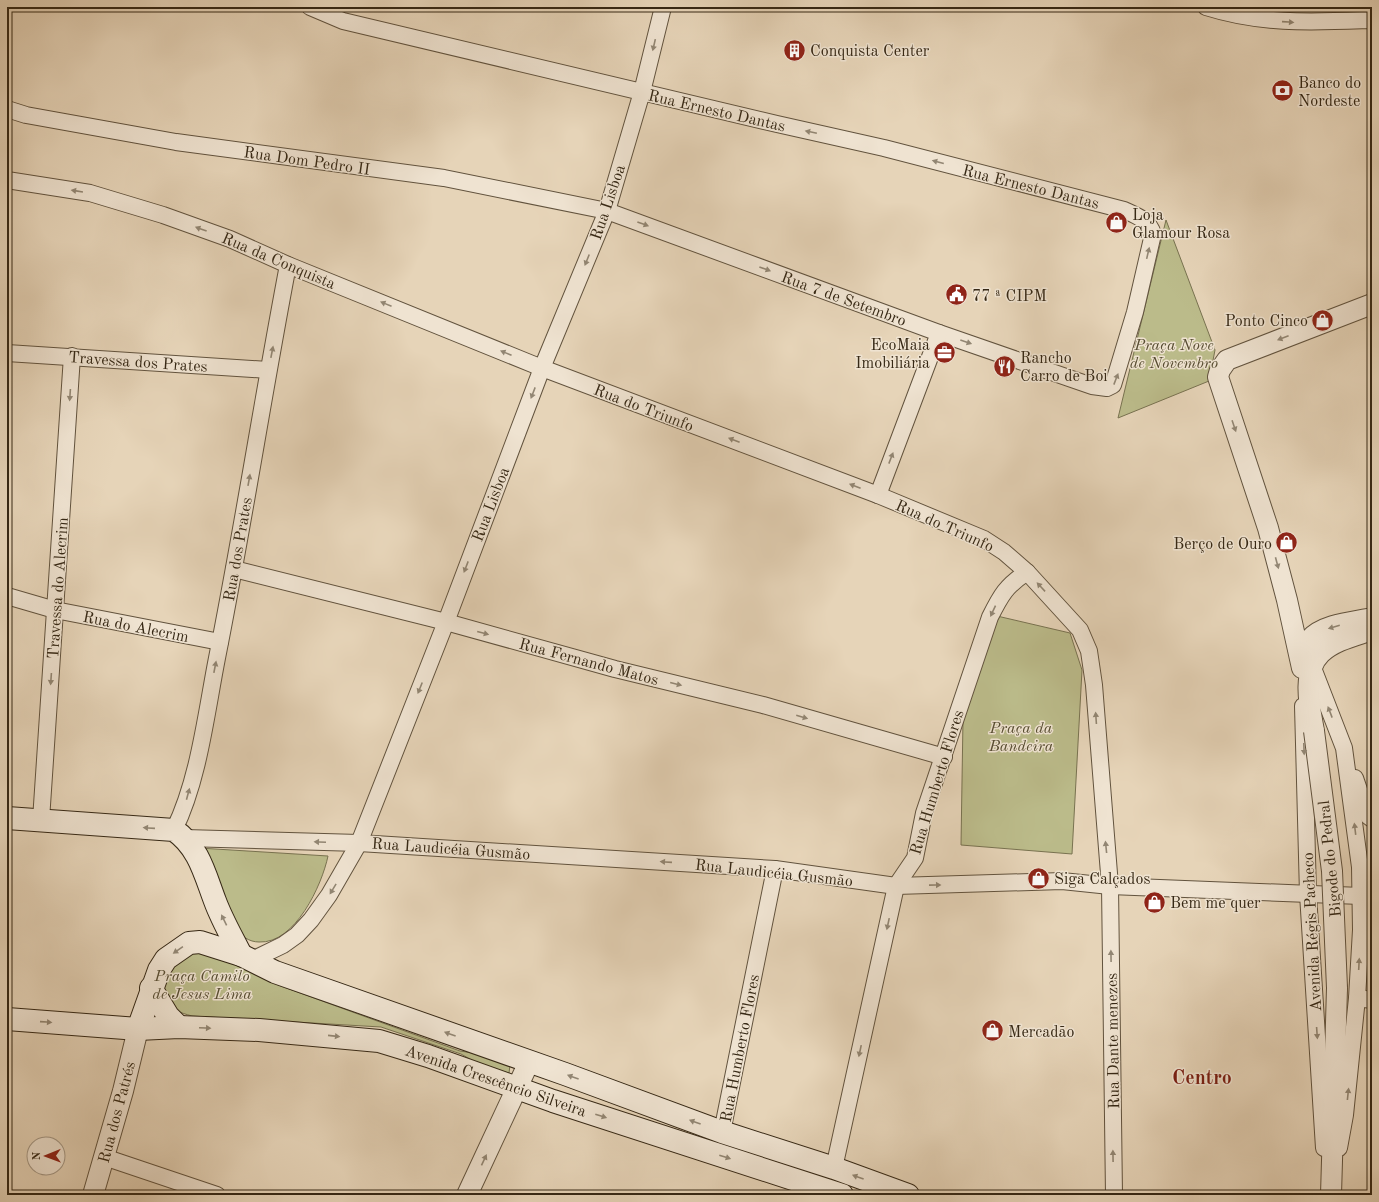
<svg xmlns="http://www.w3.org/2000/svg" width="1379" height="1202" font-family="'Old Standard TT',serif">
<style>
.green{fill:#bbbb8a;stroke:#787250}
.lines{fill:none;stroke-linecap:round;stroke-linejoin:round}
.minor-casing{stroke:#62533e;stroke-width:18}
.tertiary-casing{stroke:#62533e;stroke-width:22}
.secondary-casing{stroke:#362815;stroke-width:24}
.minor{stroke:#efe3d1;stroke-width:16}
.tertiary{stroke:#efe3d1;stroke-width:20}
.secondary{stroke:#efe3d1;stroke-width:22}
.tertiary-bridge-casing{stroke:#62533e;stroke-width:22;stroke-linecap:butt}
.tertiary-bridge{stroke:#efe3d1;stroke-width:20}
.oneway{fill:#928673}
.labels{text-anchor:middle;stroke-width:3;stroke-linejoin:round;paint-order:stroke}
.poi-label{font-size:16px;fill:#362815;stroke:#efe3d1;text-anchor:start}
.street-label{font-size:16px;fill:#362815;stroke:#efe3d1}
.park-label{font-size:16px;font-style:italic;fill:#574d32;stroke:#efe3d1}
.district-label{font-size:20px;font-weight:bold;fill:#7a1f14;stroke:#efe3d1}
</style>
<rect width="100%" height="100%" fill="#e6d4b8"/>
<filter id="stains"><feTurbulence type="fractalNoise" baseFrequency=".005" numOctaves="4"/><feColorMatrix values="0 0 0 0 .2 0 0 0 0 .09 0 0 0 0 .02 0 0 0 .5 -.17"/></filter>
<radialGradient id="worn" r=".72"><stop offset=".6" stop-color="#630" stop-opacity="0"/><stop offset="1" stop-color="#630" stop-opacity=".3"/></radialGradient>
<g class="green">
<path d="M1166 220 1215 350 1209 381 1118 418Z"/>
<path d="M997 616 1070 633 1082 670 1072 854 961 845 963 719Z"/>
<path d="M199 848 328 856C322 885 295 944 259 942 249 942 242 936 235 930Z"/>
<path d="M181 953H205L241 959 278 985 460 1051 492 1056 510 1065 509 1073 498 1075 461 1054 381 1027 192 1016C165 1009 167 1002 161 977Z"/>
</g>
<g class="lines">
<defs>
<g id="minor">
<path d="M1206 7C1263 25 1313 22 1372 20"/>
<path d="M7 109 26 115 176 142 444 178 607 211 939 333 1092 386 1107 388 1113 385 1135 312 1153 234C1149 220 1137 216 1124 210L884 148 777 124 343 21 310 7"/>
<path d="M7 180 90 193 163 215 230 239 288 265 542 368 878 495 984 539 1004 552 1027 572 1080 630 1089 651 1094 685 1110 886 1114 1195"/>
<path d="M7 353 268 370"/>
<path d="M878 495 939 333"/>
<path d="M234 569 446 622 615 669 763 705 944 757"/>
<path d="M7 596 55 610 220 642"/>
<path d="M1313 668 1344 748 1360 867 1361 930 1357 998 1345 1115 1339 1148"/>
<path d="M1303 706 1308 894 1324 1148"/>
<path d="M1355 778 1368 816 1372 819"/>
<path d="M41 820 72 356"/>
<path d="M174 830C199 779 206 714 217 658 243 527 263 396 288 265"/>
<path d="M185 838 359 843 775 869 896 886 1062 881 1110 886 1361 896"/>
<path d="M252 960 283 945 297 935 311 920 329 895 359 843 446 622 542 368 607 211 642 92 663 7"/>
<path d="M1357 998 1372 1000"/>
<path d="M722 1132 775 869"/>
<path d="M104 1157 217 1195"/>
<path d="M834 1168 896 886 915 858 924 813 990 617C1001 595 1006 586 1027 572"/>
</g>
<g id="tertiary">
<path d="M1302 666C1303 657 1304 647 1310 639 1323 624 1353 622 1372 618"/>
<path d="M1302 668 1287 600 1268 528 1218 377 1220 370 1227 360 1372 304"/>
<path d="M1314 731C1310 708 1301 672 1321 653 1335 640 1355 636 1372 630"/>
<path d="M93 1195 123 1091 138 1029"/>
<path d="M467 1195 529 1062"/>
<path d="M1331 1195 1337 988"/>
</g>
<g id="secondary">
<path d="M7 818 174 830C199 847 205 875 215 901 222 920 232 937 241 955"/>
<path d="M151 988 168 1016 179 1027"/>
<path d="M7 1019 138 1029 179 1027 259 1030 379 1041 428 1056 553 1101 842 1195"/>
<path d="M138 1029 159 970 166 959 189 943 200 942 241 955 275 972 565 1074 722 1132 834 1168 908 1195"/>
</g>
</defs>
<use href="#minor" class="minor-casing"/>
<use href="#tertiary" class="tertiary-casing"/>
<use href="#secondary" class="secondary-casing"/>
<use href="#minor" class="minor"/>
<use href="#tertiary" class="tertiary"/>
<use href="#secondary" class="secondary"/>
<defs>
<path id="tertiary-bridge" d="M1314 731 1332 871 1337 988"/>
</defs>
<use href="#tertiary-bridge" class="tertiary-bridge-casing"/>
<use href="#tertiary-bridge" class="tertiary-bridge"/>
</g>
<defs><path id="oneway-solid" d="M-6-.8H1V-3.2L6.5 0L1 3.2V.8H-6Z"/></defs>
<g class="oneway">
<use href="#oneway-solid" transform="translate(1288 22) rotate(4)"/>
<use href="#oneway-solid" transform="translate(654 45) rotate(103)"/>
<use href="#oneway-solid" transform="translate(811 132) rotate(-168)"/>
<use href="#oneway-solid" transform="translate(938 162) rotate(-165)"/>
<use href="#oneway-solid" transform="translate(77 191) rotate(-171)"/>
<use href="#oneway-solid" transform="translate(643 224) rotate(20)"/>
<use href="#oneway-solid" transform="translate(201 229) rotate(-160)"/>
<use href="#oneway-solid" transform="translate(1148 253) rotate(-77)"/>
<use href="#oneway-solid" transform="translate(587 260) rotate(112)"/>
<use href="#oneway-solid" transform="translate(765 269) rotate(20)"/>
<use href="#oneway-solid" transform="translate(386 304) rotate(-158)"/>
<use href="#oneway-solid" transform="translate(1283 338) rotate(159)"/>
<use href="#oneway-solid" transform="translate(966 342) rotate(19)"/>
<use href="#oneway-solid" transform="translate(272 352) rotate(-79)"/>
<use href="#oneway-solid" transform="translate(506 353) rotate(-158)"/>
<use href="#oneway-solid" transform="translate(1116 379) rotate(-69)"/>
<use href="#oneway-solid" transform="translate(533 393) rotate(111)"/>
<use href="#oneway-solid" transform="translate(70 395) rotate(94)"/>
<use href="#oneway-solid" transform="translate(1234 426) rotate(71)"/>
<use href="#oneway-solid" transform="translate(734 440) rotate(-159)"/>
<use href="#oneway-solid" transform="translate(891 458) rotate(-69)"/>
<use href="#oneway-solid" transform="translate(249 480) rotate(-80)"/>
<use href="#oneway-solid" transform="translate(855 486) rotate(-159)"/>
<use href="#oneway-solid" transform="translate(1277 563) rotate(75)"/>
<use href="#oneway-solid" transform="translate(466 567) rotate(111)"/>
<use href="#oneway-solid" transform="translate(1041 587) rotate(-133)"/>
<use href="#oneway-solid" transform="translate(993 611) rotate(115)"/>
<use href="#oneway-solid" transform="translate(1334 627) rotate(164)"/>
<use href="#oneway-solid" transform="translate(483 633) rotate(15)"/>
<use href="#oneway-solid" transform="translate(215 667) rotate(-79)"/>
<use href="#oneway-solid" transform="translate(51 679) rotate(94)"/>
<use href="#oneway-solid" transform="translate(676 684) rotate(14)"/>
<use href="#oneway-solid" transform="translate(420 688) rotate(112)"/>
<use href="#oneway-solid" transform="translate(1330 712) rotate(-111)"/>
<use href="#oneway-solid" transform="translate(802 717) rotate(16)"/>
<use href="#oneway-solid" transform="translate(1096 718) rotate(-94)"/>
<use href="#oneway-solid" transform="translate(1304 749) rotate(88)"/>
<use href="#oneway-solid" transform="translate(188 794) rotate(-75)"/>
<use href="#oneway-solid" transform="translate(149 828) rotate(-176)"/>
<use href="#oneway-solid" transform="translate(1355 829) rotate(-97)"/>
<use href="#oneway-solid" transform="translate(320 842) rotate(-178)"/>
<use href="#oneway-solid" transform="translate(1106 847) rotate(-96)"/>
<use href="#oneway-solid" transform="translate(666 862) rotate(-176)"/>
<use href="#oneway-solid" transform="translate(935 885) rotate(-1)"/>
<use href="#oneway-solid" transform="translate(333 889) rotate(121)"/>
<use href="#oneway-solid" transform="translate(224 920) rotate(-116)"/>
<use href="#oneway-solid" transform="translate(888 924) rotate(102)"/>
<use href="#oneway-solid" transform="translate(178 950) rotate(145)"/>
<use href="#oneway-solid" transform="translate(1111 956) rotate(-91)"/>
<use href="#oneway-solid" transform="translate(1359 964) rotate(-87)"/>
<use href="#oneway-solid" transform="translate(46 1022) rotate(4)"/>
<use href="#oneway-solid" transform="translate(205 1028) rotate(3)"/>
<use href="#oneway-solid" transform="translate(1317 1033) rotate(86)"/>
<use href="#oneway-solid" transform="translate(450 1034) rotate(-160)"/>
<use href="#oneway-solid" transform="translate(334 1036) rotate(6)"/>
<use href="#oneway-solid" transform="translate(860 1051) rotate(102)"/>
<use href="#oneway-solid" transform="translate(573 1077) rotate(-160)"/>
<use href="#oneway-solid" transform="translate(1348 1094) rotate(-84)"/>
<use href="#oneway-solid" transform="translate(601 1116) rotate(18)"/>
<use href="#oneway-solid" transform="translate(695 1122) rotate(-160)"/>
<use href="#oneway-solid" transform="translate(1113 1156) rotate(-91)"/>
<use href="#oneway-solid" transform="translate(725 1157) rotate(18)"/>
<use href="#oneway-solid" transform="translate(484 1160) rotate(-65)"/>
<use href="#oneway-solid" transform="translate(858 1177) rotate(-160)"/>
</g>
<defs>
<symbol id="building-disc" viewBox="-11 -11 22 22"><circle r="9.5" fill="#8f2418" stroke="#efe3d1"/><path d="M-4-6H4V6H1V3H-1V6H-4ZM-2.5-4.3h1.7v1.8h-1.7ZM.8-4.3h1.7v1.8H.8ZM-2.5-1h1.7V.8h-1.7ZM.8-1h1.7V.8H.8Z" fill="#fff"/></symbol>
<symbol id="bank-disc" viewBox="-11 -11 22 22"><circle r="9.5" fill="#8f2418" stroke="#efe3d1"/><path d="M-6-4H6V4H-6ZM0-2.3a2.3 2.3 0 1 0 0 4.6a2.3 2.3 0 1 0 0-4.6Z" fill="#fff"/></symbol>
<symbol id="shop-disc" viewBox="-11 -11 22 22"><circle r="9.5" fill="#8f2418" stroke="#efe3d1"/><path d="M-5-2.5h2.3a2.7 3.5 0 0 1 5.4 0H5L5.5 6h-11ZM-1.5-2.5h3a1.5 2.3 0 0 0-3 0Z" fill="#fff"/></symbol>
<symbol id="civic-disc" viewBox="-11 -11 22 22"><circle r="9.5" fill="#8f2418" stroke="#efe3d1"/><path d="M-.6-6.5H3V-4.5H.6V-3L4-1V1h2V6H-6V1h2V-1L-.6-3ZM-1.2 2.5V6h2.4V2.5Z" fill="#fff"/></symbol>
<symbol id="office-disc" viewBox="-11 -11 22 22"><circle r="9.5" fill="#8f2418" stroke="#efe3d1"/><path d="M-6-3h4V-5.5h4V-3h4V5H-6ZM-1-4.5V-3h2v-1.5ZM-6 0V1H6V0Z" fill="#fff"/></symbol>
<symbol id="restaurant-disc" viewBox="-11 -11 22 22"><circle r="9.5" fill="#8f2418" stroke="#efe3d1"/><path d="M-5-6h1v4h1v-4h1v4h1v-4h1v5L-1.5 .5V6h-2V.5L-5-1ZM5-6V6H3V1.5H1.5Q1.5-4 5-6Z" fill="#fff"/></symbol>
</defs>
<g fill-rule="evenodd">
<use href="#building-disc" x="782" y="38" width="25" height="25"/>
<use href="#bank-disc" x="1270" y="78" width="25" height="25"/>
<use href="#shop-disc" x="1104" y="210" width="25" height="25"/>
<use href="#civic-disc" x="944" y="282" width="25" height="25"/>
<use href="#shop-disc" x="1310" y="308" width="25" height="25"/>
<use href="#office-disc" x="932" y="340" width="25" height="25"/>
<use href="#restaurant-disc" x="992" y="354" width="25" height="25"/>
<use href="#shop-disc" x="1274" y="530" width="25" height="25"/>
<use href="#shop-disc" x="1026" y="866" width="25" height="25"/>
<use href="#shop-disc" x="1142" y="890" width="25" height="25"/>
<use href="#shop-disc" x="980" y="1018" width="25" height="25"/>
</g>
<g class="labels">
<g class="poi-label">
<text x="810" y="56">Conquista Center</text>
<text x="1298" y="88">Banco do<tspan x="1298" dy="18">Nordeste</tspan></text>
<text x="1132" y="220">Loja<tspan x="1132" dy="18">Glamour Rosa</tspan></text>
<text x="972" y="301">77 ª CIPM</text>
<text x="1308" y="326" text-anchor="end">Ponto Cinco</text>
<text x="930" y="350" text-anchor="end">EcoMaia<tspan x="930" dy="18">Imobiliária</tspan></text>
<text x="1020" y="363">Rancho<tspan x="1020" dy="18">Carro de Boi</tspan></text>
<text x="1272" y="549" text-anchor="end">Berço de Ouro</text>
<text x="1054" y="884">Siga Calçados</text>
<text x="1170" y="908">Bem me quer</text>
<text x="1008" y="1037">Mercadão</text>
</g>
<g class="street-label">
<text transform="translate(717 110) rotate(13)" y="6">Rua Ernesto Dantas</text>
<text transform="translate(307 160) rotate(8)" y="6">Rua Dom Pedro II</text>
<text transform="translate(1031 186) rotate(14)" y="6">Rua Ernesto Dantas</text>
<text transform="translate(607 202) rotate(-71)" y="6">Rua Lisboa</text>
<text transform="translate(279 260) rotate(23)" y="6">Rua da Conquista</text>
<text transform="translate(844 298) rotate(20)" y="6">Rua 7 de Setembro</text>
<text transform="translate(138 361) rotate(4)" y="6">Travessa dos Prates</text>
<text transform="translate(644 407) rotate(21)" y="6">Rua do Triunfo</text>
<text transform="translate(490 504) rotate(-69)" y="6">Rua Lisboa</text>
<text transform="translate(945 525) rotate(24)" y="6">Rua do Triunfo</text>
<text transform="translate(237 549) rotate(-80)" y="6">Rua dos Prates</text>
<text transform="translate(57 588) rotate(-86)" y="6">Travessa do Alecrim</text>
<text transform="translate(136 626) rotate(11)" y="6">Rua do Alecrim</text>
<text transform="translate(589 661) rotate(15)" y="6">Rua Fernando Matos</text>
<text transform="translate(936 782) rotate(-73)" y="6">Rua Humberto Flores</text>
<text transform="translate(451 848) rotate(4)" y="6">Rua Laudicéia Gusmão</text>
<text transform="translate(1329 859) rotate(-96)" y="6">Bigode do Pedral</text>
<text transform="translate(774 872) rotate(6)" y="6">Rua Laudicéia Gusmão</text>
<text transform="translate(1311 932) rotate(-93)" y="6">Avenida Régis Pacheco</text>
<text transform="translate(1112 1041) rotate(-91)" y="6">Rua Dante menezes</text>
<text transform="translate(739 1048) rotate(-79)" y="6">Rua Humberto Flores</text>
<text transform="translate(496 1080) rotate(19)" y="6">Avenida Crescêncio Silveira</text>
<text transform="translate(116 1112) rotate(-75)" y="6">Rua dos Patrés</text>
</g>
<g class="park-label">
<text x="1174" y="350">Praça Nove<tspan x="1174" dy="18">de Novembro</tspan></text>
<text x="1021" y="733">Praça da<tspan x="1021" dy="18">Bandeira</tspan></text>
<text x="202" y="981">Praça Camilo<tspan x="202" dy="18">de Jesus Lima</tspan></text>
</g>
<g class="district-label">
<text x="1202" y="1084">Centro</text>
</g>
</g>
<rect width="1379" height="1202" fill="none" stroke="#e6d4b8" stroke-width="24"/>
<rect x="8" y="8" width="1363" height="1186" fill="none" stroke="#362815" stroke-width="2"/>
<rect x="12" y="12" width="1355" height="1178" fill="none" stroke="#362815"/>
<g transform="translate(46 1156) rotate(269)"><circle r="19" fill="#efe3d1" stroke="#a59886"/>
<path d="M0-3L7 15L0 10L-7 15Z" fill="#8f2418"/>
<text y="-6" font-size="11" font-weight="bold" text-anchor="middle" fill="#362815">N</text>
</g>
<rect width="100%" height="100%" filter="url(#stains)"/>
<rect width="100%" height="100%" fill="url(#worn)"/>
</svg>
